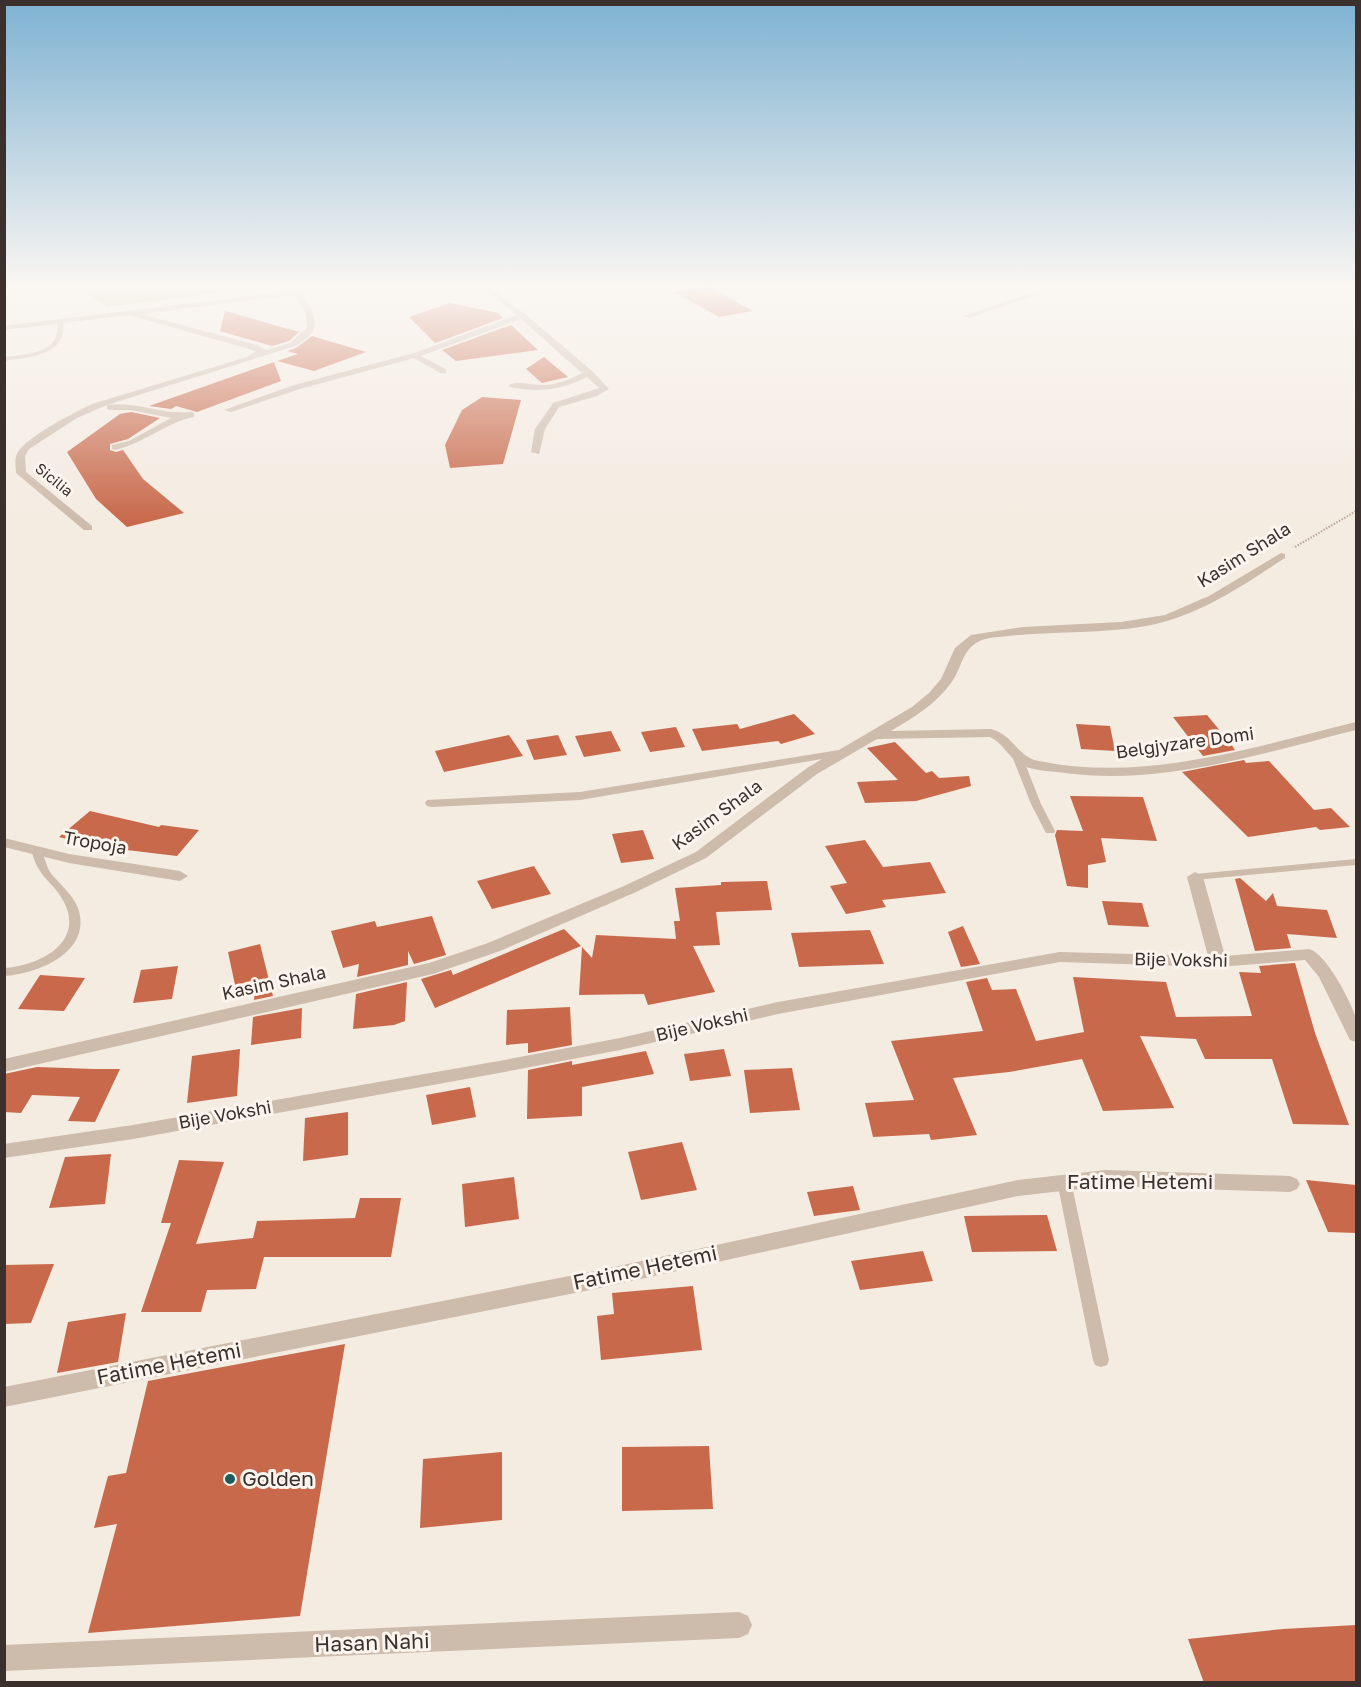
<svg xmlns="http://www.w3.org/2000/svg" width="1361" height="1687" font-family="'Golos Text',sans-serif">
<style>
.green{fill:#b8c4a0}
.building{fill:#c8694b}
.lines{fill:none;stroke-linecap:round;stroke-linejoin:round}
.path{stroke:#b9a596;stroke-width:2;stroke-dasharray:1.5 1.5;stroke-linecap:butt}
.lane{fill:#cdbbac;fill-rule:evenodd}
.street{fill:#cdbbac;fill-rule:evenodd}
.poi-dot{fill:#1f5a5e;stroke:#fbf5ee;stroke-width:2}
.labels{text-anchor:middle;stroke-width:6;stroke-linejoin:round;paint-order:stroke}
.far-street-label{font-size:15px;fill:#3b302b;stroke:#fbf5ee}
.street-label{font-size:18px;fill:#3b302b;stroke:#fbf5ee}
.near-street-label{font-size:21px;fill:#3b302b;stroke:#fbf5ee}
.near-poi-label{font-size:21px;fill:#3b302b;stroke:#fbf5ee;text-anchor:start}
</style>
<rect width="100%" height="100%" fill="#f4ebe1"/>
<path class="green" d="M73 285H249L250 289 108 307Z"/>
<g class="building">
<path d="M709 287 753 311 719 317 674 292Z"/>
<path d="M450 303 498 313 503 318 435 343 409 317Z"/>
<path d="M225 311 299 332 289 341 272 346 220 331Z"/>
<path d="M511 325 538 350 456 361 442 350Z"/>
<path d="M312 336 366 352 314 371 277 361 298 354 287 351 296 348Z"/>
<path d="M544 357 568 377 542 383 526 369Z"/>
<path d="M274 362 281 381 197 412 176 406 171 409 149 406Z"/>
<path d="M482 397 521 400 503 464 450 468 445 445 462 410Z"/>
<path d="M131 412 160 418 128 439 110 444V450L116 452 123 450 143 479 184 513 127 527 96 499 67 452 120 414Z"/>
<path d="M794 714 815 734 781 744 778 741 702 751 692 729 737 724 740 729Z"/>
<path d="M1207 715 1231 744 1235 750 1203 756 1173 717Z"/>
<path d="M1076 724 1110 726 1115 751 1081 749Z"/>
<path d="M676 727 685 747 650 752 641 732Z"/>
<path d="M611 731 621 751 584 757 575 736Z"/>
<path d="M509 735 523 756 444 772 435 751Z"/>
<path d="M558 735 567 755 534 760 526 740Z"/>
<path d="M895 742 926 773 932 771 939 778 969 776 971 786 916 801 865 803 857 782 898 780 867 748Z"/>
<path d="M1244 760 1246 763 1269 761 1314 810 1331 808 1350 827 1320 830 1316 827 1248 837 1182 772Z"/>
<path d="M1070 796 1143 797 1157 841 1101 838 1106 862 1088 865V888L1067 886 1055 835 1057 830 1083 831Z"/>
<path d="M90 811 159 827 161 825 199 830 177 856 93 846 59 837Z"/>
<path d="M643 830 654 859 621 863 612 834Z"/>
<path d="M865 840 883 867 930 862 946 893 882 900 886 907 846 914 830 886 847 883 825 846Z"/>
<path d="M534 866 551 894 492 909 477 881Z"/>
<path d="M1240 878 1266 901 1273 893 1277 906 1327 910 1337 938 1287 934 1291 948 1255 951 1235 879Z"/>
<path d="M767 881 772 910 716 912 720 945 693 946 715 992 648 1005 644 994 579 995 582 947 592 958 596 935 676 939 674 921H680L675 888 721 885V882Z"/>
<path d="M1102 901 1142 903 1149 927 1108 925Z"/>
<path d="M432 916 446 955 414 964 408 951V965L357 977 359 964 343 968 331 931 375 921 377 927Z"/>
<path d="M963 926 980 964 961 967 948 932Z"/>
<path d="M564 929 581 946 435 1008 421 979 451 970 453 975Z"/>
<path d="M870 930 884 964 799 967 791 933Z"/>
<path d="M260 944 273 996 254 1000 256 980 235 985 228 952Z"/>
<path d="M1295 963 1315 1033 1349 1125 1293 1124 1272 1059H1205L1196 1039 1140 1036 1174 1108 1103 1111 1082 1059 1009 1072 953 1078 977 1135 931 1140 929 1134 873 1137 865 1103 914 1100 891 1041 983 1031 966 982 987 978 992 990 1016 989 1036 1041 1084 1032 1073 977 1166 982 1176 1017 1252 1016 1239 972 1261 973 1259 966Z"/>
<path d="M178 966 172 999 133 1003 141 970Z"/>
<path d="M40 975 85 978 64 1011 18 1009Z"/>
<path d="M407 982 405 1021 394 1025 353 1029 356 994Z"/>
<path d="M570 1007 572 1045 528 1053V1043L506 1045 507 1010Z"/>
<path d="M302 1008 301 1038 251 1045 253 1017Z"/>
<path d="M240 1049 237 1096 187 1103 192 1056Z"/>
<path d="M724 1049 731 1076 690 1081 684 1054Z"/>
<path d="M646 1051 654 1074 582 1087V1116L527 1119 528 1070 572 1061V1065Z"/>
<path d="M37 1067 94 1069H120L95 1122 68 1121 80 1097 32 1095 21 1113 4 1112V1074Z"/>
<path d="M792 1068 800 1110 750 1113 744 1070Z"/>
<path d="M470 1087 476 1117 432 1125 426 1095Z"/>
<path d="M348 1112V1155L303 1161 305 1118Z"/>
<path d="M682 1142 697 1190 641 1200 628 1152Z"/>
<path d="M111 1154 105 1204 49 1208 65 1157Z"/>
<path d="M179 1160 224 1162 196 1244 253 1238 257 1221 355 1218 360 1198H401L391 1257H264L256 1289 207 1290 201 1312H141L171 1223H161Z"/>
<path d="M514 1177 519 1219 465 1227 462 1184Z"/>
<path d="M1306 1180 1356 1185V1233L1328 1232Z"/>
<path d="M853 1186 860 1210 814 1216 807 1192Z"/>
<path d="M1047 1215 1057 1251 972 1252 964 1216Z"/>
<path d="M923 1251 933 1281 860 1290 851 1261Z"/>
<path d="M54 1264 31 1323 4 1324V1265Z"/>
<path d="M693 1286 702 1350 601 1360 597 1316 614 1314 612 1293Z"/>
<path d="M126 1313 118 1362 57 1373 68 1322Z"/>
<path d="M345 1344 300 1616 88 1633 117 1524 94 1528 108 1476 126 1473 148 1381Z"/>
<path d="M709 1446 713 1509 622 1511V1447Z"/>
<path d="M502 1452V1520L420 1528 423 1459Z"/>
<path d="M1356 1625V1683H1204L1188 1639 1283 1629Z"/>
</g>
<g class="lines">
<path class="path" d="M1295 547 1356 511"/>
<g class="lane">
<path d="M648 285H654L663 292 659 293Z"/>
<path d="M60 319 63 321C68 356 30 357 4 361V357C29 354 62 353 57 321Z"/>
<path d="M1017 753 1022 756 1041 804 1055 831 1054 833H1046L1031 804 1012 756Z"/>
<path d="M37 849C45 852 45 864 50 872 59 884 72 893 78 908 93 952 38 974 4 976V968C39 966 85 943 64 902 54 882 38 878 32 852Z"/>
<path d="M1356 859V865L1195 880 1190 877 1195 874Z"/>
<path d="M1064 1176 1069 1177 1071 1181 1109 1360 1107 1365 1101 1367 1095 1365 1093 1360 1057 1181 1059 1177Z"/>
</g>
<g class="street">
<path d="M341 285H362L301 294C317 317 324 330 295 346L107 405C135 401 163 415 191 412L194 413V417C167 422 145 443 115 450L112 449V445L129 441 171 418 131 410H110L107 409V405L77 418 29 449 25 456 26 472 92 526V530H84L16 473C16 467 14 459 17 454 24 438 75 412 92 404L247 357 256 351 129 315 4 330V326ZM294 295 306 314 307 328 290 343 266 350 257 345 141 314Z"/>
<path d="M478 285H486L525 314 592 371 609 389 597 396 559 407 545 429 539 454 531 452 535 429 553 403 599 388 587 377C561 390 538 393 510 387L509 385C517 380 535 386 546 385 559 384 571 379 582 373L521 319 421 356 446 369V373H440L414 358 300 389 231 412 224 410 294 385 414 353 517 315Z"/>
<path d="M1055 285H1065L970 318 963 316Z"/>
<path d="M1281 553 1285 554V558C1240 587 1199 616 1146 626 1101 634 1055 631 1009 636 1000 637 986 637 978 642 961 651 962 669 951 683 935 705 914 717 891 731L991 729C1014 735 1017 757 1039 761 1145 783 1254 747 1356 722V730C1263 753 1163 786 1065 773 1051 771 1037 771 1024 766 1009 760 1005 744 990 737L877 739 817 774 706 858 636 892 500 951 433 974 4 1072V1059L429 963 488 943 624 886 696 852 807 768 822 759 580 800 432 807 427 806 425 803 427 800 580 792 839 750 912 707 929 693 941 679 955 648 971 635 1023 627 1121 622 1165 615 1209 596Z"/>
<path d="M4 838 69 854 180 871 188 876 180 881 69 863 4 847Z"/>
<path d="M1195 872 1203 877 1225 956 1309 949C1326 953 1351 1002 1356 1018 1358 1025 1356 1035 1356 1042L1350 1040 1319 977 1305 960 1218 967 1060 962 778 1014 620 1050 499 1073 133 1139 4 1158V1144L133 1125 499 1061 620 1038 778 1002 1060 952 1208 956 1187 877Z"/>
<path d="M1106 1170 1290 1176 1297 1179 1300 1184 1297 1189 1290 1192 1106 1186 1018 1196 595 1289 4 1407V1387L595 1271 1018 1180Z"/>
<path d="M739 1612 748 1616 752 1625 748 1634 739 1638 4 1671V1645Z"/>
</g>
</g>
<linearGradient id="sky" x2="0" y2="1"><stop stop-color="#7eb2d2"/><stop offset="0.55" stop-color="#faf6f2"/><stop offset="1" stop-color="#faf6f2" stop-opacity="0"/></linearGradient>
<rect width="1361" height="521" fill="url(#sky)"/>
<circle class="poi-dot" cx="230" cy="1479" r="6"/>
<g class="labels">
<g class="far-street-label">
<text transform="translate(54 480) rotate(39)" y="5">Sicilia</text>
</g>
<g class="street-label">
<text transform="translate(1244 555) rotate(-32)" y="6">Kasim Shala</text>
<text transform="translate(1185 743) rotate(-8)" y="6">Belgjyzare Domi</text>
<text transform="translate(717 815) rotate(-36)" y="6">Kasim Shala</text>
<text transform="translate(95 843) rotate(10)" y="6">Tropoja</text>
<text transform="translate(1181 960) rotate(1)" y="6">Bije Vokshi</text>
<text transform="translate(274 983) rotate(-12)" y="6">Kasim Shala</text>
<text transform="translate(702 1025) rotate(-13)" y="6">Bije Vokshi</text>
<text transform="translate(225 1115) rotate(-10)" y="6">Bije Vokshi</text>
</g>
<g class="near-street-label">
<text x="1140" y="1189">Fatime Hetemi</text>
<text transform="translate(645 1268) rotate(-12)" y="7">Fatime Hetemi</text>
<text transform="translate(169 1364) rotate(-11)" y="7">Fatime Hetemi</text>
<text transform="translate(372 1643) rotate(-2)" y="7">Hasan Nahi</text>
</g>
<g class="near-poi-label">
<text x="242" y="1486">Golden</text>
</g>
</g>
<rect width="1361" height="1687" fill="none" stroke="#3b302b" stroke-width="12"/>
</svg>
